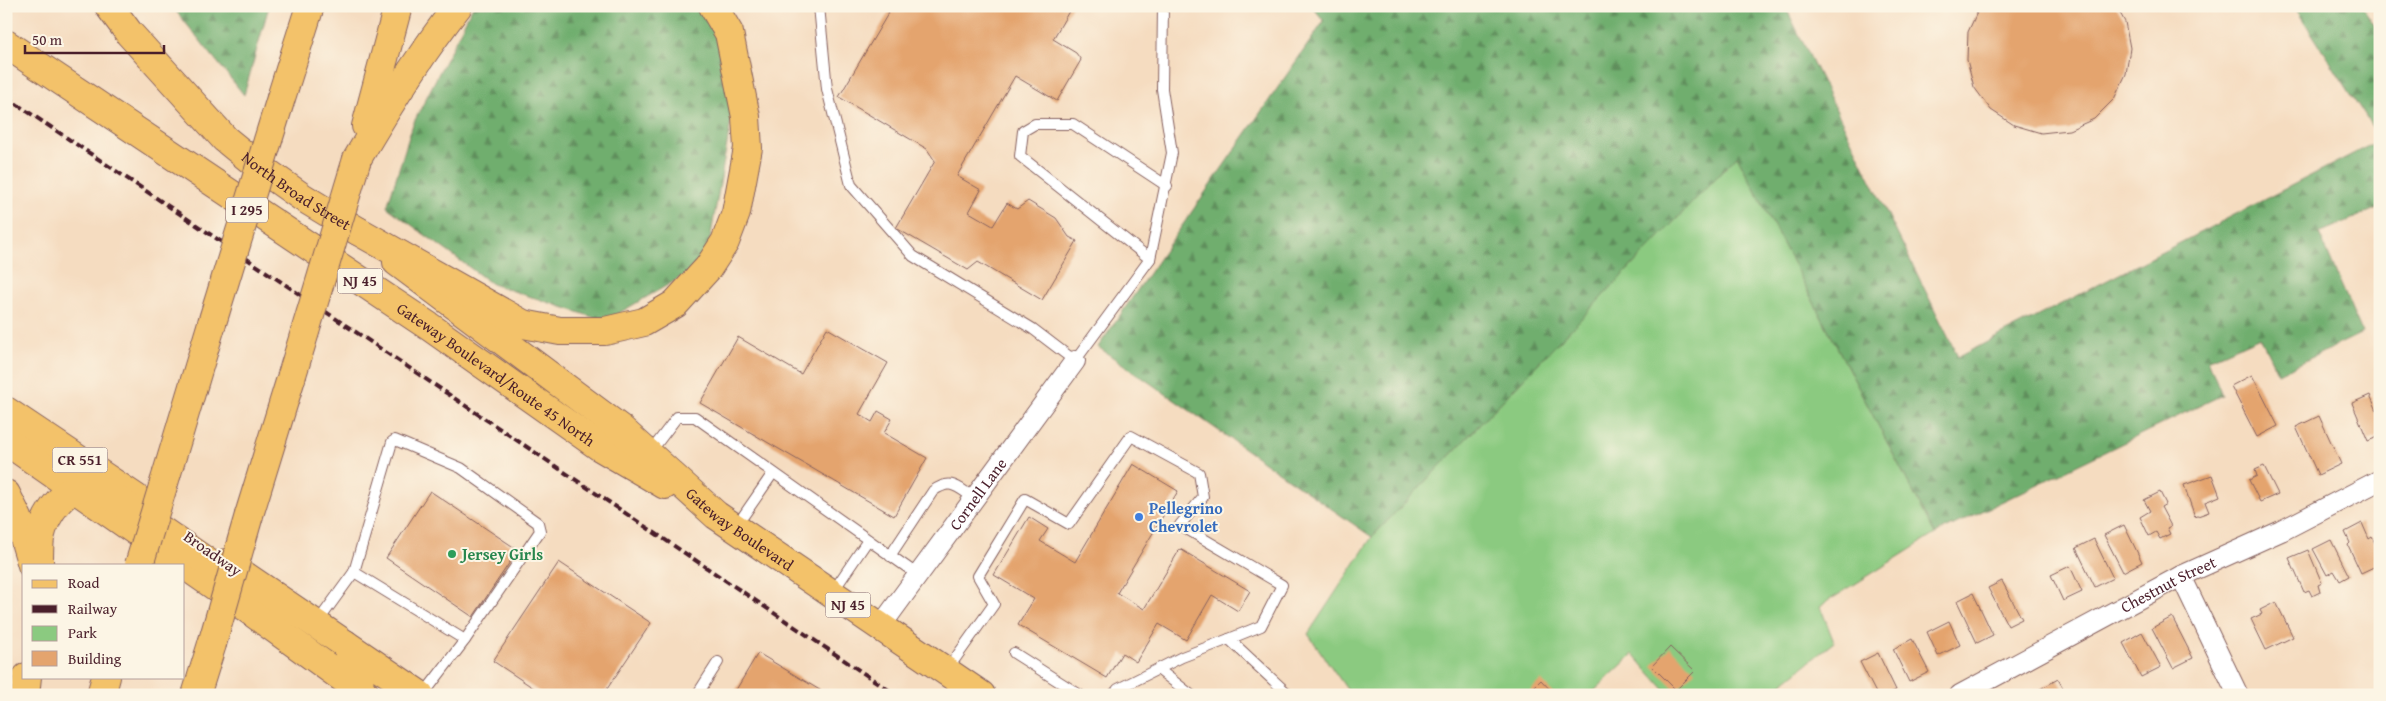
<svg xmlns="http://www.w3.org/2000/svg" width="2386" height="701" font-family="'Gentium Book Plus',serif">
<style>
.forest{fill:url(#forest-firs);stroke:#5d664c}
.park{fill:#8bca80;stroke:#6a7456}
.building{fill:#e4a46e}
.lines{fill:none;stroke-linecap:round;stroke-linejoin:round}
.service-casing{stroke:#86615f;stroke-width:12}
.minor-casing{stroke:#86615f;stroke-width:22}
.primary-casing{stroke:#86615f;stroke-width:30}
.motorway-casing{stroke:#86615f;stroke-width:30}
.service{stroke:#fff;stroke-width:10}
.minor{stroke:#fff;stroke-width:20}
.primary{stroke:#f3c26a;stroke-width:28}
.motorway{stroke:#f3c26a;stroke-width:28}
.rail{stroke:#4a1f2b;stroke-width:4;stroke-dasharray:8 4;stroke-linecap:butt}
.motorway-bridge-casing{stroke:#86615f;stroke-width:30;stroke-linecap:butt}
.motorway-bridge{stroke:#f3c26a;stroke-width:28}
.shop-dot{fill:#3f7fe0;stroke:#fcf5e5;stroke-width:2}
.leisure-dot{fill:#2e9e5b;stroke:#fcf5e5;stroke-width:2}
.labels{text-anchor:middle;stroke-width:4;stroke-linejoin:round;paint-order:stroke}
.shield{fill:#fcf5e5;stroke:#7f5f63;stroke-width:1}
.shield-label{font-size:15px;font-weight:bold;fill:#4a1f2b}
.street-label{font-size:16px;fill:#4a1f2b;stroke:#fcf5e5}
.shop-label{font-size:16px;font-weight:bold;fill:#366cbe;stroke:#fcf5e5;text-anchor:start}
.leisure-label{font-size:16px;font-weight:bold;fill:#27864d;stroke:#fcf5e5;text-anchor:start}
</style>
<defs>
<pattern id="forest-firs" width="22" height="20" patternUnits="userSpaceOnUse" patternTransform="scale(1.25)"><rect width="22" height="20" fill="#70ae6e"/><path d="M5 1l3.5 6h-7zM16 11l3.5 6h-7z" fill="#5e8d5b"/></pattern>
</defs>
<rect width="100%" height="100%" fill="#fcf5e5"/>
<filter id="ink" filterUnits="userSpaceOnUse"><feTurbulence type="fractalNoise" baseFrequency=".02" numOctaves="2"/><feDisplacementMap in="SourceGraphic" scale="10" xChannelSelector="R" yChannelSelector="G"/><feConvolveMatrix kernelMatrix="1 2 1 2 8 2 1 2 1" color-interpolation-filters="sRGB"/></filter>
<filter id="wash" filterUnits="userSpaceOnUse"><feTurbulence type="fractalNoise" baseFrequency=".0096" numOctaves="4" result="noise"/><feDisplacementMap in="SourceGraphic" scale="20" xChannelSelector="R" yChannelSelector="G"/><feGaussianBlur stdDeviation="1.12" result="paint"/><feColorMatrix in="noise" values="0 0 0 0 0 0 0 0 0 0 0 0 0 0 0 0 0 1.4 0 .05"/><feComposite in="paint" operator="in"/></filter>
<g filter="url(#wash)">
<rect width="100%" height="100%" fill="#f5dcc0"/>
<g class="forest">
<path d="M172 6H269L244 95Z"/>
<path d="M473 6H726L737 87 706 263 605 321 492 284 387 207 413 124Z"/>
<path d="M1312 6H1785L1958 357 2380 140V207L2319 233 2362 333 2278 374 2260 337 2208 360 2222 395 1935 534 1737 156 1372 537 1098 347 1324 21Z"/>
<path d="M2294 6H2362L2380 34V139Z"/>
</g>
<path class="park" d="M1737 156 1935 534 1820 606 1834 642 1768 695H1669L1633 654 1590 695H1351L1308 634 1372 537Z"/>
<g id="blocks">
<g class="building">
<path d="M879 6H1072L1053 39 1076 53 1081 60 1057 101 1015 76 957 176 981 190 969 212 993 226 1007 203 1017 209 1028 201 1056 218 1069 237 1077 241 1042 300 978 262 968 270 896 228 935 161 927 149 839 97 889 12Z"/>
<path d="M1980 6H2116L2125 22 2130 48 2126 74 2114 99 2094 119 2069 130 2041 133 2014 125 1991 110 1974 87 1967 60 1968 32Z"/>
<path d="M827 328 888 363 859 414 872 422 878 411 892 419 884 433 927 458 894 516 700 403 738 337 801 374Z"/>
<path d="M2252 375 2278 426 2257 437 2231 386Z"/>
<path d="M2370 395 2380 417V436L2368 441 2352 403Z"/>
<path d="M2319 416 2341 464 2318 475 2296 427Z"/>
<path d="M1133 464 1178 491 1117 593 1144 609 1180 549 1250 591 1238 611 1212 595 1186 640 1159 624 1136 662 1122 653 1107 678 1018 625 1034 599 994 575 1029 517 1048 529 1040 541 1075 562Z"/>
<path d="M2264 466 2278 494 2260 502 2249 480 2257 476 2255 470Z"/>
<path d="M2212 475 2220 496 2205 502 2209 512 2195 517 2184 485Z"/>
<path d="M430 491 518 550 473 617 386 558Z"/>
<path d="M2160 492 2166 504 2161 507 2171 526 2167 528 2170 534 2160 539 2156 532 2149 536 2140 517 2150 511 2144 500Z"/>
<path d="M2362 523 2369 539 2372 537 2377 547 2380 545V564L2361 573 2348 545 2350 543 2345 532Z"/>
<path d="M2124 525 2142 562 2123 572 2104 535Z"/>
<path d="M2094 539 2113 578 2095 587 2076 548Z"/>
<path d="M2331 540 2349 576 2340 581 2334 571 2327 575 2313 549Z"/>
<path d="M2308 550 2322 583 2318 585 2320 592 2312 596 2309 590 2304 592 2289 558Z"/>
<path d="M559 562 651 623 603 695H544L493 661Z"/>
<path d="M2070 566 2082 592 2063 601 2051 575Z"/>
<path d="M2002 581 2022 619 2008 626 1988 588Z"/>
<path d="M1973 593 1993 635 1977 643 1957 601Z"/>
<path d="M2276 602 2293 637 2266 650 2251 619 2262 614 2260 610Z"/>
<path d="M2172 617 2193 658 2173 668 2152 628Z"/>
<path d="M1949 621 1960 645 1938 656 1927 632Z"/>
<path d="M2142 632 2161 667 2141 677 2123 643Z"/>
<path d="M1912 639 1929 672 1909 682 1893 649Z"/>
<path d="M1670 647 1695 671 1676 690 1652 666Z"/>
<path d="M758 653 828 695H733Z"/>
<path d="M1878 653 1896 690 1886 695H1877L1860 662Z"/>
<path d="M2058 679 2067 695H2037L2035 692Z"/>
<path d="M1541 680 1555 695H1526Z"/>
</g>
</g>
</g>
<g filter="url(#ink)">
<use href="#blocks" fill-opacity="0" stroke="#86615f" stroke-width="1"/>
<g class="lines">
<defs>
<g id="service">
<path d="M819 6 827 89 851 185 913 256 1033 329 1075 361 1150 259 1172 153 1162 89 1163 6"/>
<path d="M1150 259 1020 156 1023 131 1035 124H1073L1167 186"/>
<path d="M649 454 677 417H695L918 575"/>
<path d="M735 528 773 473"/>
<path d="M890 556 933 491C952 478 957 487 974 498"/>
<path d="M354 572 392 442 395 440 461 468 538 523 540 531 465 640 423 695"/>
<path d="M832 593 868 540"/>
<path d="M317 623 354 572 465 640"/>
<path d="M1014 653 1080 695"/>
<path d="M1158 669 1191 695"/>
<path d="M947 670 994 604 978 576 1025 499 1069 524 1131 436 1199 473 1203 497 1180 525 1282 585 1261 626 1229 639"/>
<path d="M697 695 718 662"/>
<path d="M1113 695 1118 689 1182 657 1229 639 1289 695"/>
</g>
<g id="minor">
<path d="M2181 576 2238 695"/>
<path id="s1" d="M880 627 1075 361"/>
<path id="s2" d="M1960 695 2181 576 2281 531 2380 480"/>
</g>
<g id="primary">
<path id="s3" d="M109 6 129 33 225 139 258 166 302 197 358 231"/>
<path id="s4" d="M6 44 430 327 600 447 665 485"/>
<path id="s5" d="M397 262 621 429 716 515 981 695"/>
<path d="M6 411 136 498"/>
<path d="M6 441 242 605 366 695"/>
<path d="M226 563 420 695"/>
</g>
<g id="motorway">
<path d="M281 98 310 6"/>
<path d="M366 126 398 6"/>
<path d="M357 159C388 106 420 54 458 6"/>
<path d="M358 231 523 324 560 331H605L644 322 675 304 708 268 725 242 736 213 748 148 746 117 729 33 713 6"/>
<path d="M167 473 212 323"/>
<path d="M6 494 18 518 32 565"/>
<path d="M249 515 292 375"/>
<path d="M39 565C39 556 39 546 40 538 45 515 67 480 94 488 100 489 106 494 112 496L223 573 246 577"/>
<path d="M345 644 359 669 360 695"/>
<path d="M25 695 27 677"/>
<path d="M101 695 106 677"/>
<path d="M196 695 212 644"/>
</g>
</defs>
<use href="#service" class="service-casing"/>
<use href="#minor" class="minor-casing"/>
<use href="#primary" class="primary-casing"/>
<use href="#motorway" class="motorway-casing"/>
<use href="#service" class="service"/>
<use href="#minor" class="minor"/>
<use href="#primary" class="primary"/>
<use href="#motorway" class="motorway"/>
<path class="rail" d="M6 97 896 695"/>
<defs>
<g id="motorway-bridge">
<path d="M212 323 281 98"/>
<path d="M292 375 357 159"/>
<path d="M139 565 167 473"/>
<path d="M212 644 249 515"/>
</g>
</defs>
<use href="#motorway-bridge" class="motorway-bridge-casing"/>
<use href="#motorway-bridge" class="motorway-bridge"/>
</g>
</g>
<circle class="shop-dot" cx="1139" cy="517" r="5"/>
<circle class="leisure-dot" cx="452" cy="554" r="5"/>
<g class="labels">
<g class="shield">
<rect x="226" y="197.5" width="42" height="25" rx="4"/>
<rect x="337.5" y="268.5" width="45" height="25" rx="4"/>
<rect x="52.5" y="447.5" width="55" height="25" rx="4"/>
<rect x="825.5" y="592.5" width="45" height="25" rx="4"/>
</g>
<g class="shield-label">
<text x="247" y="215">I 295</text>
<text x="360" y="286">NJ 45</text>
<text x="80" y="465">CR 551</text>
<text x="848" y="610">NJ 45</text>
</g>
<g class="street-label">
<text dy="6" stroke="none"><textPath href="#s3" startOffset="265">North Broad Street</textPath></text>
<text dy="6" stroke="none"><textPath href="#s4" startOffset="591">Gateway Boulevard/Route 45 North</textPath></text>
<text dy="6" stroke="none"><textPath href="#s1" startOffset="165">Cornell Lane</textPath></text>
<text dy="6" stroke="none"><textPath href="#s5" startOffset="435">Gateway Boulevard</textPath></text>
<text transform="translate(213 553) rotate(35)" y="6">Broadway</text>
<text dy="6" stroke="none"><textPath href="#s2" startOffset="236">Chestnut Street</textPath></text>
</g>
<g class="shop-label">
<text x="1149" y="514">Pellegrino<tspan x="1149" dy="18">Chevrolet</tspan></text>
</g>
<g class="leisure-label">
<text x="462" y="560">Jersey Girls</text>
</g>
</g>
<rect width="2386" height="701" fill="none" stroke="#fcf5e5" stroke-width="25"/>
<rect x="22" y="564" width="162" height="115" fill="#fcf5e5" stroke="#b59f9b"/>
<rect x="32" y="580" width="25" height="8" fill="#f3c26a" stroke="#b59f9b"/>
<text x="68" y="588" font-size="15" fill="#4a1f2b">Road</text>
<rect x="32" y="605" width="25" height="8" fill="#4a1f2b" stroke="#b59f9b"/>
<text x="68" y="614" font-size="15" fill="#4a1f2b">Railway</text>
<rect x="32" y="626" width="25" height="15" fill="#8bca80" stroke="#b59f9b"/>
<text x="68" y="638" font-size="15" fill="#4a1f2b">Park</text>
<rect x="32" y="651" width="25" height="15" fill="#e4a46e" stroke="#b59f9b"/>
<text x="68" y="664" font-size="15" fill="#4a1f2b">Building</text>
<path d="M25 45v8h139v-8" fill="none" stroke="#4a1f2b" stroke-width="2.5"/>
<text x="32" y="45" font-size="15" fill="#4a1f2b" stroke="#fcf5e5" stroke-width="4" paint-order="stroke">50 m</text>
</svg>
